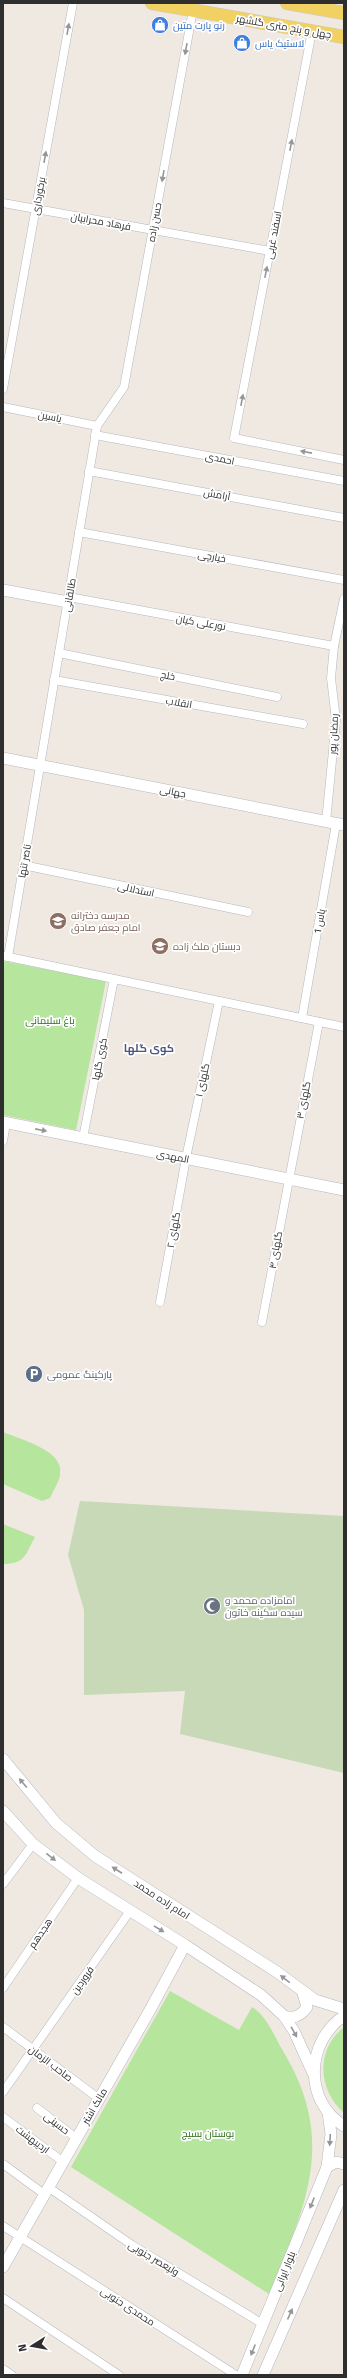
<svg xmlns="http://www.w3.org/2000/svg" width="347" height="2378" font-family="'Fira Sans',Cairo,sans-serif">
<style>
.green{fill:#b6e59e}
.cemetery{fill:#c8d9b8}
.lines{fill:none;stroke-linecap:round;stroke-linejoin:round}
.street-casing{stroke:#b4b7c1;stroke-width:9}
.secondary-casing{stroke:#b4b7c1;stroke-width:12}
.primary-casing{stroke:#c9c9c9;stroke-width:14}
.street{stroke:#fff;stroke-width:8}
.secondary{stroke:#fff;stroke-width:11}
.primary{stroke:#f2d163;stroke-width:13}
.oneway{fill:#969696}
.labels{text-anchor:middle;stroke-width:3.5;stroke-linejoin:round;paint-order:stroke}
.shop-label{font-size:10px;fill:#366cbe;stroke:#fff;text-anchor:start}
.street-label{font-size:10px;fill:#2e2e2e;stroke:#fff}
.education-label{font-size:10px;fill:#785e54;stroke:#fff;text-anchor:start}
.park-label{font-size:10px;fill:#2c6e1b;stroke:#fff}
.service-label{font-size:10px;fill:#4e5e75;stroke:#fff;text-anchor:start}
.worship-label{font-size:10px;fill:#5b616d;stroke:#fff;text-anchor:start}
.neighbourhood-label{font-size:11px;font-weight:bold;fill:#4d5680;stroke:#fff}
</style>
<rect width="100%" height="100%" fill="#efe9e1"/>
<g class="green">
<path d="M3 961 106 981 76 1130 3 1115Z"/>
<path d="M3 1432C21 1440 65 1450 60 1475 59 1482 53 1491 50 1498L42 1501 3 1484Z"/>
<path d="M3 1524 35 1537C25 1555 25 1564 3 1564Z"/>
<path d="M170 1991 239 2030 252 2007C267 2016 274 2036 283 2051 338 2142 305 2206 269 2294L71 2167Z"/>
<path d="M344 2027V2113C318 2090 315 2050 344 2027Z"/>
</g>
<path class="cemetery" d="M80 1501 344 1516V1773L180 1734 185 1691 84 1695V1610L68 1555Z"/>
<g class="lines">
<defs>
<g id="street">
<path d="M312 31 234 438 344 460"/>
<path d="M3 203 270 251"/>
<path d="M3 389 73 3"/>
<path d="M3 407 97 426"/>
<path d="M95 435 344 481"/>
<path d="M89 471 344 518"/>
<path d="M79 532 344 580"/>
<path d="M69 597 334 646"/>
<path d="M59 653 277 697"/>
<path d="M54 680 303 724"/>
<path d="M326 822 336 720 331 678 334 646 344 599"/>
<path d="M23 865 248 912"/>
<path d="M4 956 344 1027"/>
<path d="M8 957 97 426 124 387 193 10"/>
<path d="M302 1018 336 824"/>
<path d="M83 1138 114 979"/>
<path d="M3 1141 6 1123"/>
<path d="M160 1302 186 1158 219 1001"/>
<path d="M262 1322 319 1022"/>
<path d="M3 1884 33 1844"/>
<path d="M3 1988 78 1878"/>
<path d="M3 2027 98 2098"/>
<path d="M3 2092 130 1911"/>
<path d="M37 2108 76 2138"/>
<path d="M3 2117 62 2161"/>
<path d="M3 2164 44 2194"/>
<path d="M48 2187 132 2245 263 2324"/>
<path d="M3 2226 236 2375"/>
<path d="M3 2298 119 2375"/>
<path d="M3 2369 12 2375"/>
</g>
<g id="secondary">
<path d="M3 590 68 602"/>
<path d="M3 758 344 825"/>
<path d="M3 1122 344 1190"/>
<path d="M3 1759 56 1823 95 1856 277 1972 315 2000 344 2009"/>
<path d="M3 1811 33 1844 78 1878 185 1945 261 1995 284 2016 294 2031 313 2073"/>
<path d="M284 2016C294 2019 301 2016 307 2007L303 1993"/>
<path d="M344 2016C306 2041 303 2101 344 2126"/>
<path d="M327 2167 336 2162 344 2164"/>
<path d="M3 2267 150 2010 185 1945"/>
<path d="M242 2375 327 2167 331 2134 328 2112"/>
<path d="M263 2375 344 2190"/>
</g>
<g id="primary">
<path d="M152 3 344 37"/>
<path d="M287 3 344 13"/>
</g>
</defs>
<use href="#street" class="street-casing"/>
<use href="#secondary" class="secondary-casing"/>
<use href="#primary" class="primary-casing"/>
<use href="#street" class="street"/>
<use href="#secondary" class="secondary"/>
<use href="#primary" class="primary"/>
</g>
<defs><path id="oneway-solid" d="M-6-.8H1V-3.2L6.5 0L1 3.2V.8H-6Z"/></defs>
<g class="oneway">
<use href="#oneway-solid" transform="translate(68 29) rotate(-80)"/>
<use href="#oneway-solid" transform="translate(186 49) rotate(100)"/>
<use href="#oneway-solid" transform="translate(291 145) rotate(-79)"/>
<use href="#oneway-solid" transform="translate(45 157) rotate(-80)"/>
<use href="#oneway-solid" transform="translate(163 176) rotate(100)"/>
<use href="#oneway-solid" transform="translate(266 272) rotate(-79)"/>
<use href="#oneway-solid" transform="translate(242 400) rotate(-79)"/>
<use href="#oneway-solid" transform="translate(306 452) rotate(-169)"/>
<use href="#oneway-solid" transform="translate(41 1130) rotate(11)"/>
<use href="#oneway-solid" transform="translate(23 1783) rotate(-130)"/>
<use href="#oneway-solid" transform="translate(51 1857) rotate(38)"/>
<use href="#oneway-solid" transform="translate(117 1870) rotate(-147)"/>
<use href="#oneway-solid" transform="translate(159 1929) rotate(31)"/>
<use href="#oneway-solid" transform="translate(285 1979) rotate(-142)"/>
<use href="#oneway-solid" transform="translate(294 2032) rotate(61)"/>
<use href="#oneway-solid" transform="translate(330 2140) rotate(93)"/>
<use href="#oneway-solid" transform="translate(312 2203) rotate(112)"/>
<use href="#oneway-solid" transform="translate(290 2314) rotate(-66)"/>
<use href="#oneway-solid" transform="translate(253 2350) rotate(112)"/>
</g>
<defs>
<symbol id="shop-disc" viewBox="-11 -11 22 22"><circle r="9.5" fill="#3f7fe0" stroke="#fff"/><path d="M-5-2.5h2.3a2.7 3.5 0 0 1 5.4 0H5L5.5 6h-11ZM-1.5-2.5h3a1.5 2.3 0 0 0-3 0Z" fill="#fff"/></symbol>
<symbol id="school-disc" viewBox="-11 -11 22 22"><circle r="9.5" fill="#8d6e63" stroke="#fff"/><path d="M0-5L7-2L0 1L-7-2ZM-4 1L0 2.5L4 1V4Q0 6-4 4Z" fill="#fff"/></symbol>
<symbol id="parking-disc" viewBox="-11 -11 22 22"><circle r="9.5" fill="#5c6f8a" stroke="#fff"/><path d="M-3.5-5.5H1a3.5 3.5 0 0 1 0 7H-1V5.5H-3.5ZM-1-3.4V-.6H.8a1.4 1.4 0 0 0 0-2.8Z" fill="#fff"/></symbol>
<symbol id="mosque-disc" viewBox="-11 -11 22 22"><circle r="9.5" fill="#6b7280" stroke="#fff"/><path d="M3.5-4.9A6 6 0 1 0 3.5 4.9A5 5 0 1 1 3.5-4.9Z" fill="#fff"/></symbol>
</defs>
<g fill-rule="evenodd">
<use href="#shop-disc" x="150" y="15" width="20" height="20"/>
<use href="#shop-disc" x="232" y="33" width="20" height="20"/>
<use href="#school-disc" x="48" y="911" width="20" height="20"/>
<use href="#school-disc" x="150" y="936" width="20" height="20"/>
<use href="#parking-disc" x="24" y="1364" width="20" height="20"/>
<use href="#mosque-disc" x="202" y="1596" width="20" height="20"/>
</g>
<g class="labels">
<g class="shop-label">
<text x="173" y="29">رنو پارت متین</text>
<text x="255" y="47">لاستیک یاس</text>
</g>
<g class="street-label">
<text transform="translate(284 26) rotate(10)" y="4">چهل و پنج متری گلشهر</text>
<text transform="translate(38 196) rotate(-80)" y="4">برخورداری</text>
<text transform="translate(101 221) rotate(10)" y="4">فرهاد محرابیان</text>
<text transform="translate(154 222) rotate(-80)" y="4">حسن زاده</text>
<text transform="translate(273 235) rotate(-79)" y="4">اسفند غربی</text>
<text transform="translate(50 416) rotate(11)" y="4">یاسین</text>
<text transform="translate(220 458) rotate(11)" y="4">احمدی</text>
<text transform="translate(217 494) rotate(10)" y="4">آرامش</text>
<text transform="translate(212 556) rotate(10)" y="4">خیارچی</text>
<text transform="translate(69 595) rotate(-80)" y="4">طالقانی</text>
<text transform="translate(201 622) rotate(10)" y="4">نورعلی کیان</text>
<text transform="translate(168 675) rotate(11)" y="4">خلج</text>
<text transform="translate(179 702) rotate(10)" y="4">انقلاب</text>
<text transform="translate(333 734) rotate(-87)" y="4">رمضان پور</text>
<text transform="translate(173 791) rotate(11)" y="4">جهانی</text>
<text transform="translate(24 861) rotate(-80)" y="4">ناصر تنها</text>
<text transform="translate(136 889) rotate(12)" y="4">استدلالی</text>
<text transform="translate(319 921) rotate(-80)" y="4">یاس 1</text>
<text transform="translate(99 1059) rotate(-79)" y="4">کوی گلها</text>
<text transform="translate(202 1080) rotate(-78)" y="4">گلهای ۱</text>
<text transform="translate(303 1100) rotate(-79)" y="4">گلهای ۳</text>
<text transform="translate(173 1156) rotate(11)" y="4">المهدی</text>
<text transform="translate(173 1230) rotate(-80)" y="4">گلهای ۲</text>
<text transform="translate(275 1250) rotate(-80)" y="4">گلهای ۴</text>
<text transform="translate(162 1899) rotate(33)" y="4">امام زاده محمد</text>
<text transform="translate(40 1933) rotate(-56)" y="4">هجدهم</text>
<text transform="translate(82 1980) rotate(-55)" y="4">فروردین</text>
<text transform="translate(51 2063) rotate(37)" y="4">صاحب الزمان</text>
<text transform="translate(94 2106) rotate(-60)" y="4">مالک اشتر</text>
<text transform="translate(57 2123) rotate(38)" y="4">حسینی</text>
<text transform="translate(33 2139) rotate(37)" y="4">اردیبهشت</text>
<text transform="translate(154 2258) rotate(31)" y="4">ولیعصر جنوبی</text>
<text transform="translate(284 2271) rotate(-68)" y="4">بلوار ایرانی</text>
<text transform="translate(128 2306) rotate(33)" y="4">محمدی جنوبی</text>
</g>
<g class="education-label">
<text x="71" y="919">مدرسه دخترانه<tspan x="71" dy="12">امام جعفر صادق</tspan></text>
<text x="173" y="950">دبستان ملک زاده</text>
</g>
<g class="park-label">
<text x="50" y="1024">باغ سلیمانی</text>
<text x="208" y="2137">بوستان بسیج</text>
</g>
<g class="service-label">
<text x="47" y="1378">پارکینگ عمومی</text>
</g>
<g class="worship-label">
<text x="225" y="1604">امامزاده محمد و<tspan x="225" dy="12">سیده سکینه خاتون</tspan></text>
</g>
<g class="neighbourhood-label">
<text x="149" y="1052">کوی گلها</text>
</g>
</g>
<rect width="347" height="2378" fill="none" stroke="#2e2e2e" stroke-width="8"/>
<g transform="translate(32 2346) rotate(259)" stroke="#ffffff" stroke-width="3" paint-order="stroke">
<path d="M0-3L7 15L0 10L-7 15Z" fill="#2e2e2e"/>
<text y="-6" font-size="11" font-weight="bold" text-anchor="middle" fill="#2e2e2e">N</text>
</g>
</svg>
